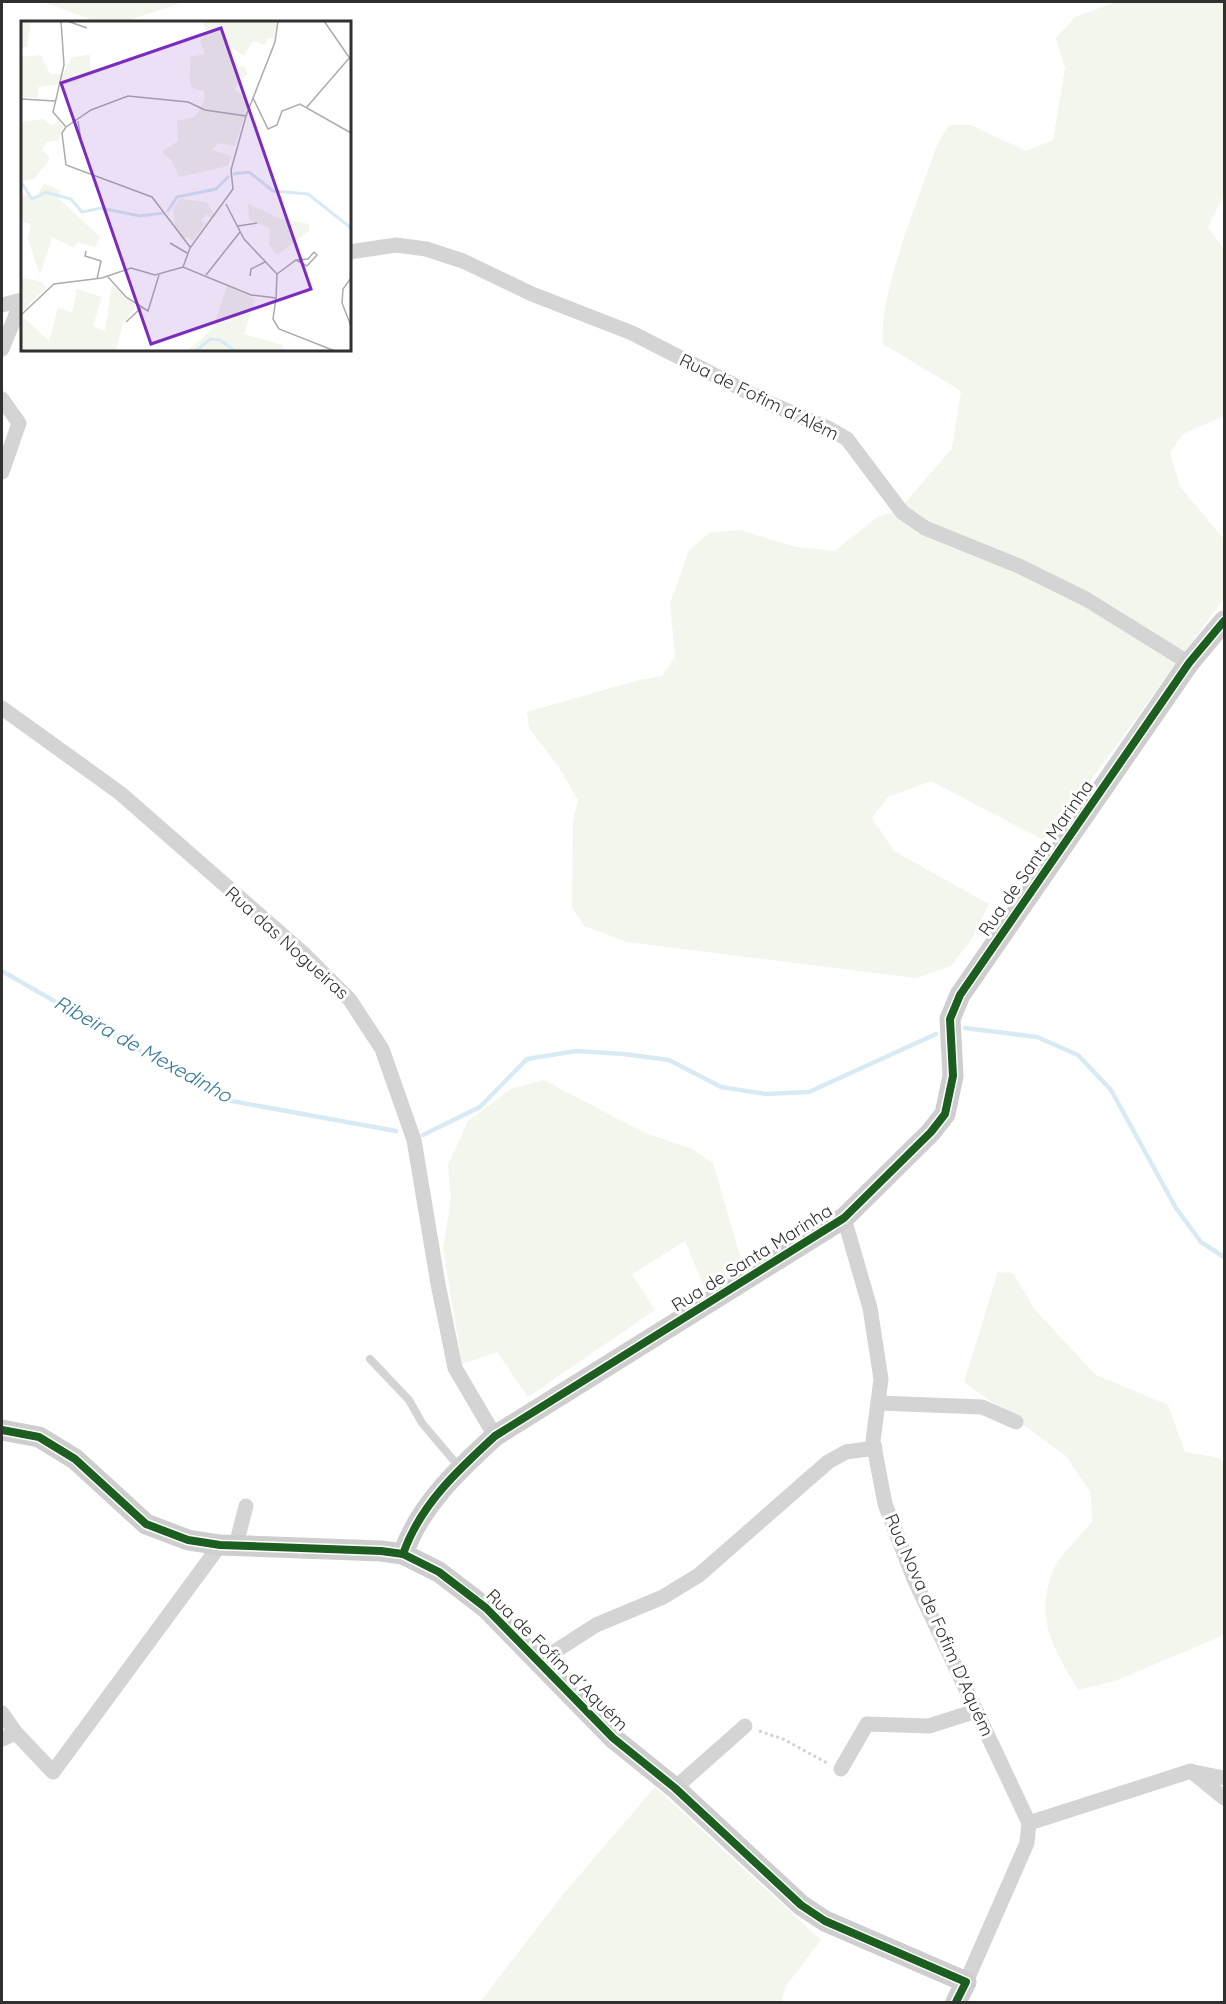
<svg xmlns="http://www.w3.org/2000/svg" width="1226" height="2004" font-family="Quicksand,sans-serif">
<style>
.green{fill:#f2f6ec}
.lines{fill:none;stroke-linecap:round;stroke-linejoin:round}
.stream{stroke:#d8ebf4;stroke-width:4.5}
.path{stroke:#d4d4d4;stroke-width:3;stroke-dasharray:3 3;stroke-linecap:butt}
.lane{stroke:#d4d4d4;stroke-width:8}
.street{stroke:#d4d4d4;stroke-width:15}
.secondary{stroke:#cecece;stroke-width:21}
.cycleway-casing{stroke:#fff;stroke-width:11}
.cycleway{stroke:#1b5e20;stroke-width:8}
.labels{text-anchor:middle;stroke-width:6;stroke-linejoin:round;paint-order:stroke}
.street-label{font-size:18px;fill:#303030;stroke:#fff}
.water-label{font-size:20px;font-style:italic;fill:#377b99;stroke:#fff}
.inset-river{fill:none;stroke:#d8ebf4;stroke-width:3}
.inset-road{fill:none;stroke:#acacac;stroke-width:1.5}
.view{fill:#7b2cbf;fill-opacity:0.15;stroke:#7b2cbf;stroke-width:3}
.inset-edge{fill:none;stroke:#303030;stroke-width:3}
</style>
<rect width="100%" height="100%" fill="#fff"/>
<g class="green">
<path d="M43 2H185L122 22H98Z"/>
<path d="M1116 2H1224V195L1208 227 1224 249V416L1183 434 1170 452 1180 487 1224 539V598L1069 810 1043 840 931 781 888 797 872 818 894 851 989 904 971 940 951 966 916 978 627 942 584 926 572 907 573 822 578 800 558 766 529 728 527 712 639 680 662 676 675 657 670 603 689 551 709 533 740 530 796 547 835 551 876 518 899 510 952 448 961 391 883 344C878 293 920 197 937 145L949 125H971L1026 151 1053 140 1065 68 1056 38 1075 17Z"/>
<path d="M544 1080 645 1133 692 1149 713 1163 744 1270 704 1287 685 1241 632 1274 655 1310 528 1397 497 1352 462 1364 443 1248 451 1199 448 1165 468 1121 511 1089Z"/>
<path d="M998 1272 1013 1273 1035 1310 1096 1375 1168 1405 1185 1452 1220 1458 1224 1462V1635L1115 1681 1078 1690C1054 1649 1033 1618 1054 1569 1058 1558 1083 1533 1092 1522L1091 1493 1066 1456 964 1382Z"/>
<path d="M655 1787 821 1940 786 1986 781 2002H480L565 1892Z"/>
</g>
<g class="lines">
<g class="stream">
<path d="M2 971 226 1100 396 1131"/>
<path d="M965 1028 1037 1037 1078 1055 1111 1090 1176 1208 1201 1242 1224 1257"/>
<path d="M423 1135 480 1107 527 1059 576 1051 624 1054 669 1060 721 1087 765 1094 809 1092 936 1034"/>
</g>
<path class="path" d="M759 1731 783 1739 829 1764"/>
<path class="lane" d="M370 1359 409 1400 422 1423 460 1468"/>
<g class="street">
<path d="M350 252 396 245 426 249 463 261 532 294 632 333 771 404 828 428 847 439 902 512 925 528 1019 566 1086 599 1189 663"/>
<path d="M2 305 22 300"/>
<path d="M2 349 22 300"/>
<path d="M2 399 19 423 2 472"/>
<path d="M2 708 120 793 304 954 350 1000 382 1049 414 1140 438 1284 455 1368 495 1436"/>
<path d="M844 1218 870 1308 881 1379 873 1441 885 1504 914 1579 1029 1823 1027 1843 966 1982"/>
<path d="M878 1403 982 1407 1016 1422"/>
<path d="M236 1545 246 1506"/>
<path d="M540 1661 596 1625 663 1597 699 1575 828 1462 846 1452 875 1448"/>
<path d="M2 1713 16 1733 53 1772 220 1545"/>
<path d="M2 1739 16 1733"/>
<path d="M841 1769 867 1724 929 1726 976 1711"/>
<path d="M1194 1772 1224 1778"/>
<path d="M675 1788 745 1726"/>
<path d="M1029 1823 1191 1771 1224 1798"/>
</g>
<g class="secondary">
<path d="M2 1430 39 1437 75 1459 146 1524 188 1540 220 1545 381 1551 403 1554 439 1572 486 1608 613 1738 675 1788 801 1905 825 1921 966 1982 956 2002"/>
<path d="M403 1554C420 1505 458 1470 495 1436L844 1218 931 1132 945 1114 953 1076 950 1019 960 995 1189 663 1224 621"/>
</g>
<defs>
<g id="cycleway">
<path d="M2 1430 39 1437 75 1459 146 1524 188 1540 220 1545 381 1551 403 1554 439 1572 486 1608 613 1738 675 1788 801 1905 825 1921 966 1982 956 2002"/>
<path d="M403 1554C420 1505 458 1470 495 1436L844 1218 931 1132 945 1114 953 1076 950 1019 960 995 1189 663 1224 621"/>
</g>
</defs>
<use href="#cycleway" class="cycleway-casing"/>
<use href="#cycleway" class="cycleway"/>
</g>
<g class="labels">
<g class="street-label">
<text transform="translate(759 397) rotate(26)" y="6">Rua de Fofim d´Além</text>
<text transform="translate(1036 858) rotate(-55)" y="6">Rua de Santa Marinha</text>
<text transform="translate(287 943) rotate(42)" y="6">Rua das Nogueiras</text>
<text transform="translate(752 1258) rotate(-32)" y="6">Rua de Santa Marinha</text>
<text transform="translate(939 1625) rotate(66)" y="6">Rua Nova de Fofim D'Aquém</text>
<text transform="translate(557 1660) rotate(45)" y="6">Rua de Fofim d´Aquém</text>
</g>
<g class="water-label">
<text transform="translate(143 1049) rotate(29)" y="7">Ribeira de Mexedinho</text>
</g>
</g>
<g transform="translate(21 21)">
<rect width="330" height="330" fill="#fff"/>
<path d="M0 0H10L6 26H0ZM181 0H256L253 17H247L244 24 232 20 223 35 212 27 209 32 208 38 225 48 226 53 213 68 228 80 214 125 197 122 191 129 210 135 207 145 158 156 151 140 141 131 157 120 156 100 174 96 184 78 183 70 171 67 169 58V36L184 33 179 20 186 12ZM20 34 29 53H42L51 36 66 34H69L70 50 56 61 17 66V77L0 76V36ZM22 98 31 105 37 100 42 105 41 110 38 119 26 121 21 129 29 137 26 142 13 158 1 160 0 101ZM23 163 39 169 38 178 79 216 74 226 57 221 53 227 31 216 19 254 7 218 10 203 0 201V173L15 176ZM159 178 185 181 194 194 190 198 185 193 180 199 184 203 172 220 166 216 162 219 154 205 152 187ZM227 183 260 198 288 203V210L256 234 248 224 249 207 228 199ZM0 257 19 260 25 267 0 291ZM91 264 115 285 102 302 95 330H0V294L28 320 37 287 51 291 56 268 81 276 72 305 84 310ZM206 265 234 278 223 313 262 324V330H166L192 307Z" fill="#f2f6ec"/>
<path class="inset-river" d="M212 153 228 151 252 170 287 173 330 207M0 161 11 178 25 171 50 178 61 191 80 187 119 195 143 192M146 191 156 176 195 168 208 155M175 330 189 318 199 319 214 330"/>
<path class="inset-road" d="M40 0 43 44 32 91 45 106M46 0 66 7M303 0 330 39M232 77 247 108 256 104 261 90 279 83 330 112M0 78 34 80M285 87 330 35M57 100 61 126M45 106 41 112 45 144 131 176 169 226M45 106 70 89 107 75 167 81 184 89 225 95M205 183 223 218 256 253 255 277M217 205 236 202M149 222 166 232M65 230 64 235 80 240 76 258M276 239 287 238 293 231M162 246 169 227 212 168 210 149 225 95 254 21 257 0M256 253 275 239 286 245 296 234 293 231M185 254 219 211M229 255 230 248 244 241M87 256 105 276 127 290 138 254M330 257 322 268 321 282 330 305M0 294 33 263 81 257 110 247 134 254 162 246 230 274 255 277 252 298 258 308 314 330M105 301 120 287"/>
<path class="view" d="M200 7 290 268 130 323 40 62Z"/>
<rect width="330" height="330" class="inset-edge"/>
</g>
<rect width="1226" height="2004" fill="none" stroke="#303030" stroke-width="6"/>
</svg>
